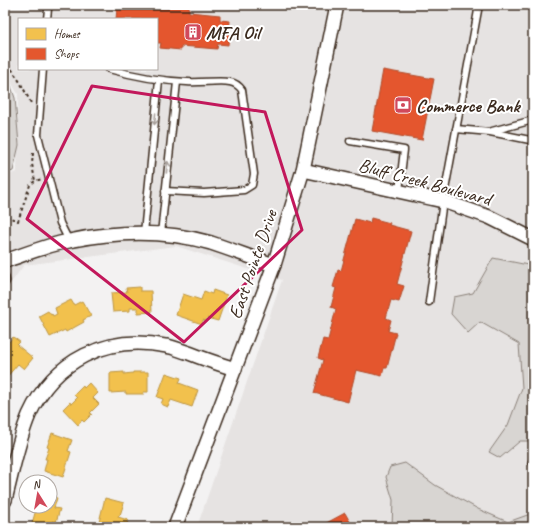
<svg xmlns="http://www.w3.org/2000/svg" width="538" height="532" font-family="Caveat,sans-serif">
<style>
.built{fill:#e6e3e2;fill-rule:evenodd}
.green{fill:#d8d5d2;stroke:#8a8078}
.homes{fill:#f2c14e;stroke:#bb9440}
.shops{fill:#e4572e;stroke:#b14a29}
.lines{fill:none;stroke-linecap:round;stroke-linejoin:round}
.lane-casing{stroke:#3b2a1e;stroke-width:9}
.street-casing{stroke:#3b2a1e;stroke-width:16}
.path{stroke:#3b2a1e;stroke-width:2;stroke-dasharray:3 3;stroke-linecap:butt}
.lane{stroke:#fff;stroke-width:6}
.street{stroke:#fff;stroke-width:13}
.oneway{stroke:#a79f9a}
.marked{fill:none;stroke:#c2185b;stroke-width:3;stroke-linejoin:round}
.labels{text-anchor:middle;stroke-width:4;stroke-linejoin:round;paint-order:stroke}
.poi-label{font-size:19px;font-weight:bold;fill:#3b2a1e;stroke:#fff;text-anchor:start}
.street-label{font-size:19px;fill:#3b2a1e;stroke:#fff}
</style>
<rect width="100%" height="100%" fill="#f3f2f2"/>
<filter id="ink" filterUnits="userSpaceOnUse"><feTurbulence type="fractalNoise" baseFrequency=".025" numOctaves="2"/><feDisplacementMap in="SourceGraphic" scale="8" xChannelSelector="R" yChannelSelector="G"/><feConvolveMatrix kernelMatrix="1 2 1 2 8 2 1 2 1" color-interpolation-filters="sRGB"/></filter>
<g filter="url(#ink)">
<path class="built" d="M5 5H533V517L504 527H197L282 280 176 246 24 265 5 291V175L17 172 18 94 5 72ZM19 19H157V69H19Z"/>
<g class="green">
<path d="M5 69 15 98 19 145 13 171 5 174Z"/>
<path d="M493 258 533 266V441H520L500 458 489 452 508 425 522 388 519 344 480 322 468 333 451 314 454 297 473 293Z"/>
<path d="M405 463 435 485 478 509 508 522 533 513V527H392L393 500 386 477 390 467Z"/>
</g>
<g class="homes">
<path d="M140 287V291H151L152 312 138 313V308H130V311L113 312 111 293 127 292 126 288Z"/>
<path d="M213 290 227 295 218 321 207 318 206 321 203 320 202 324 176 315 183 294 201 300 204 291 212 294Z"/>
<path d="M71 300 74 305 82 301 91 316 83 320 84 322 66 332 65 330 50 337 39 316 48 311 51 315 52 314 53 316 57 314 55 308Z"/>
<path d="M13 337 20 342 17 345 33 358 24 369 18 364 6 378 5 377V347Z"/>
<path d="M124 372V374L133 373V372H148V392H143L144 394H126V392L110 393V373Z"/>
<path d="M166 373 181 378 179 383 198 390 192 407 171 400 168 407 161 404 163 399 157 397Z"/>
<path d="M89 383 98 393 93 398 99 404 90 413 92 414 84 422 82 420 78 425 63 409 70 402 71 404 77 398 74 395 83 386 84 388Z"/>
<path d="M52 433 72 440 68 451 71 452 63 477 44 471 47 459H45L49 448 47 447Z"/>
<path d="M50 496 57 498 54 508 60 509 56 522 53 521 52 527H31L37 506H35H50Z"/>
<path d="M105 498 124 503 120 515H119L118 517 128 520 127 527 98 526Z"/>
</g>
<g class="shops">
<path d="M128 5 159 8V5H189V12L220 15V20L230 21 228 45 218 44 217 49 181 46V50L160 48 161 43H157V19H116L117 9 127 10Z"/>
<path d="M383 70 434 79 422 140 372 131Z"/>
<path d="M371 218 390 223 389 225 411 231 397 284 404 286 399 302 391 300 386 318 391 320 388 331 396 333 387 368H384L382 376 356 370 348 402 314 393 323 360 318 358 323 339 328 340 336 309 331 307 336 288 333 287 338 270 341 271 355 219 370 223Z"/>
<path d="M345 513 353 527H319Z"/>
</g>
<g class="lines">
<defs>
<g id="lane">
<path d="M47 19 48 9"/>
<path d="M43 69 38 135 60 223 69 241"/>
<path d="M109 69C134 76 160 81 187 82 200 83 220 80 230 82 236 83 239 86 242 90L254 174 252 185 244 190 204 193 165 191"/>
<path d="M456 129 490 132 530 140 533 139"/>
<path d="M492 131 533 120"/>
<path d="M350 141 404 150 399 191"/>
<path d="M144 233 159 80"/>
<path d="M161 234 177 82"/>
<path d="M5 276 6 281 5 283"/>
<path d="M429 302 443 201 479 5"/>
<path d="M533 461 532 462 533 463"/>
</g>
<g id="street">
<path d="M303 170 443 201 489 217 533 239"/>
<path d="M5 261C26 254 47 245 69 241 116 231 165 230 211 243 232 250 253 258 274 265"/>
<path d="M5 500C12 473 18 441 29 415 54 360 107 334 166 346 174 347 181 351 189 353 204 359 219 364 235 369"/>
<path d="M175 527 274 265 303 170 337 5"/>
</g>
</defs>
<use href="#lane" class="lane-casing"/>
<use href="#street" class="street-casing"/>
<g class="path">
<path d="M5 59 20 82 31 103"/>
<path d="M33 153 32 164 35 181"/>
<path d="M5 210 6 217"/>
<path d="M6 216 18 221 30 185 35 181 42 179"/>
</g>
<use href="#lane" class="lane"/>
<use href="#street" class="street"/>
</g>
<defs><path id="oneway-shaft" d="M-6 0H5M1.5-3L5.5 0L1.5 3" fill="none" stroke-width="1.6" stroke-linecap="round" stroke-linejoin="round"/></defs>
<g class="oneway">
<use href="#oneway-shaft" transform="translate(155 119) rotate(96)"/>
<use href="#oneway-shaft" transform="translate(167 167) rotate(-84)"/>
</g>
</g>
<path class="marked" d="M92 86 265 112 302 230 184 342 27 219Z"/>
<defs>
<symbol id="building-square" viewBox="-11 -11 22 22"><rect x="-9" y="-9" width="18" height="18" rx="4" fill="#d1495b" stroke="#fff"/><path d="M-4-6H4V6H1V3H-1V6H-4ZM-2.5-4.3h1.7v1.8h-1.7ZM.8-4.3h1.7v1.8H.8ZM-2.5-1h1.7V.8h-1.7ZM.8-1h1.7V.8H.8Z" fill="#fff"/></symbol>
<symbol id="bank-square" viewBox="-11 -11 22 22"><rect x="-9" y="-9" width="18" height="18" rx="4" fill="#d1495b" stroke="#fff"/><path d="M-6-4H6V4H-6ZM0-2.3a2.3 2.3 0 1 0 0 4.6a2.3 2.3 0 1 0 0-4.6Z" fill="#fff"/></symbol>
</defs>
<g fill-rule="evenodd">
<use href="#building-square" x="183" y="22" width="20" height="20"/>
<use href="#bank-square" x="393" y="95" width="20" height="20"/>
</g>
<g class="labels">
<g class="poi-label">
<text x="206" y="39">MFA Oil</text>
<text x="416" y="112">Commerce Bank</text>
</g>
<g class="street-label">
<text transform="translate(425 181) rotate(15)" y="7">Bluff Creek Boulevard</text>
<text transform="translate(252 264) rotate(-71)" y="7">East Pointe Drive</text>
</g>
</g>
<rect width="538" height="532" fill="none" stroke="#fff" stroke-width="20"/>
<rect x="10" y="10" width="518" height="512" fill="none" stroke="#3b2a1e" stroke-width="1.5" filter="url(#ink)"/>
<rect x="18" y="18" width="140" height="52" fill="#ffffff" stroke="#b1aaa5"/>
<rect x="26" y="28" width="20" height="12" fill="#f2c14e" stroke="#b1aaa5"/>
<text x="54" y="38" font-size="12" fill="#3b2a1e">Homes</text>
<rect x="26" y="48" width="20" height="12" fill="#e4572e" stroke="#b1aaa5"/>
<text x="54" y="58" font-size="12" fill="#3b2a1e">Shops</text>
<g transform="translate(38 494) rotate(349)"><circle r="19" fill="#ffffff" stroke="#b1aaa5"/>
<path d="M0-3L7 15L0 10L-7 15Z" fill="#d1495b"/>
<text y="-6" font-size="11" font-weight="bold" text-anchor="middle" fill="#3b2a1e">N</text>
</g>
</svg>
